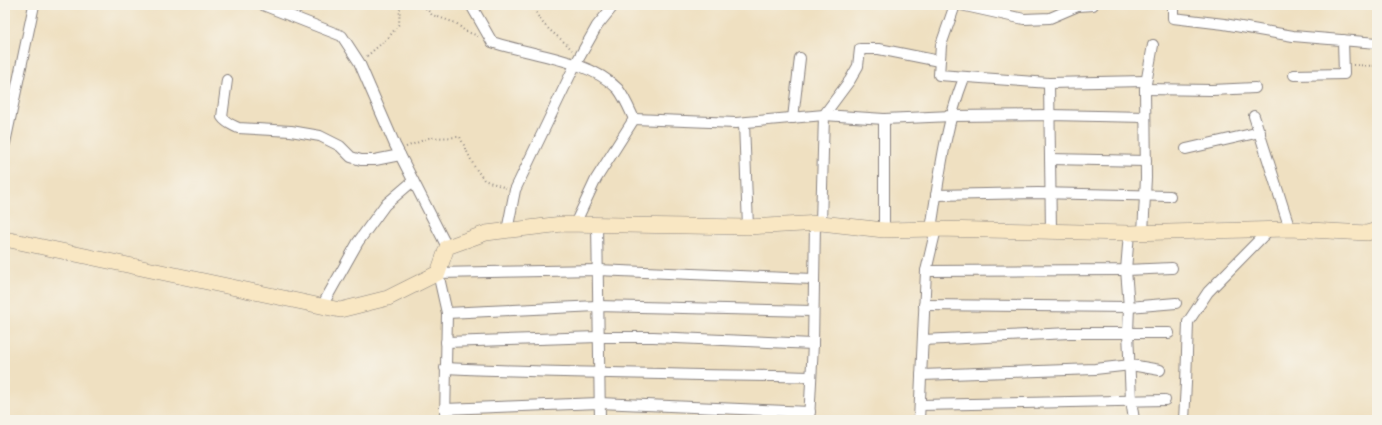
<svg xmlns="http://www.w3.org/2000/svg" width="1382" height="425" font-family="Mynerve,sans-serif">
<style>
.lines{fill:none;stroke-linecap:round;stroke-linejoin:round}
.street-casing{stroke:#88817e;stroke-width:12}
.secondary-casing{stroke:#88817e;stroke-width:16}
.path{stroke:#88817e;stroke-width:2;stroke-dasharray:1 3;stroke-linecap:butt}
.street{stroke:#fff;stroke-width:10}
.secondary{stroke:#f9e7c3;stroke-width:15}
</style>
<rect width="100%" height="100%" fill="#f7f3e8"/>
<filter id="ink" filterUnits="userSpaceOnUse"><feTurbulence type="fractalNoise" baseFrequency=".025" numOctaves="2"/><feDisplacementMap in="SourceGraphic" scale="8" xChannelSelector="R" yChannelSelector="G"/><feConvolveMatrix kernelMatrix="1 2 1 2 8 2 1 2 1" color-interpolation-filters="sRGB"/></filter>
<filter id="wash" filterUnits="userSpaceOnUse"><feTurbulence type="fractalNoise" baseFrequency=".012" numOctaves="4" result="noise"/><feDisplacementMap in="SourceGraphic" scale="16" xChannelSelector="R" yChannelSelector="G"/><feGaussianBlur stdDeviation="0.9" result="paint"/><feColorMatrix in="noise" values="0 0 0 0 0 0 0 0 0 0 0 0 0 0 0 0 0 1.4 0 .05"/><feComposite in="paint" operator="in"/></filter>
<g filter="url(#wash)">
<rect width="100%" height="100%" fill="#efe0c1"/>
</g>
<g filter="url(#ink)">
<g class="lines">
<defs>
<g id="street">
<path d="M263 5 342 36 359 62 395 145 447 247"/>
<path d="M471 5 492 42C530 55 589 59 618 89 625 98 629 108 634 119"/>
<path d="M955 5 941 45 939 75 1049 83 1146 81"/>
<path d="M961 5 1024 19 1050 18 1078 6 1093 5"/>
<path d="M1173 5V18L1224 24 1293 36 1377 43"/>
<path d="M1294 75 1344 74 1343 40"/>
<path d="M227 80 222 117C226 123 232 125 238 128L291 131 320 136 340 146 351 157 361 160H375L400 155"/>
<path d="M1049 83 1051 231"/>
<path d="M1145 89 1212 90 1255 88"/>
<path d="M1254 116 1290 229"/>
<path d="M793 118 800 58"/>
<path d="M634 119 736 123 824 115 884 119 952 116 1050 115 1145 117"/>
<path d="M884 119V230"/>
<path d="M744 123 748 227"/>
<path d="M5 143 34 5"/>
<path d="M1186 149 1260 132"/>
<path d="M1050 159 1146 161"/>
<path d="M936 195 1038 193 1170 196"/>
<path d="M821 223 824 115 850 80 858 66 860 49H879L939 61"/>
<path d="M575 224 596 179 634 119"/>
<path d="M597 224 600 420"/>
<path d="M931 229C939 178 945 126 964 78"/>
<path d="M507 231 515 190 575 65 597 26 614 5"/>
<path d="M1143 232 1146 178 1145 89 1153 45"/>
<path d="M1129 233 1126 270 1129 307 1128 332 1131 400 1134 420"/>
<path d="M926 271 1126 270 1172 268"/>
<path d="M924 305 1129 307 1176 303"/>
<path d="M322 306 358 242 385 205 413 181"/>
<path d="M447 313 597 306 813 311"/>
<path d="M923 340 1070 333H1169"/>
<path d="M446 342 598 337H653L813 344"/>
<path d="M445 368C567 374 689 374 811 377"/>
<path d="M921 375 1095 369 1131 365 1160 370"/>
<path d="M920 405 1165 400"/>
<path d="M445 409 599 403 810 412"/>
<path d="M445 420 447 313 438 273 597 270 814 279"/>
<path d="M809 420 813 344 815 223"/>
<path d="M919 420 926 271 936 229"/>
<path d="M1184 420 1186 383 1188 322 1208 292 1269 230"/>
</g>
<path id="secondary" d="M5 239 340 310 388 298 438 273 447 247 486 233 562 224 748 227 821 223 884 230 936 229 1129 233 1290 229 1367 233 1377 230"/>
</defs>
<use href="#street" class="street-casing"/>
<use href="#secondary" class="secondary-casing"/>
<g class="path">
<path d="M423 5 432 15 456 23 465 31 478 36"/>
<path d="M533 5C542 30 556 32 572 50"/>
<path d="M367 56 389 37 399 24 400 8 404 5"/>
<path d="M1353 65 1377 66"/>
<path d="M406 147 429 138 460 137 474 166 484 180 506 188"/>
</g>
<use href="#street" class="street"/>
<use href="#secondary" class="secondary"/>
</g>
</g>
<rect width="1382" height="425" fill="none" stroke="#f7f3e8" stroke-width="20"/>
</svg>
